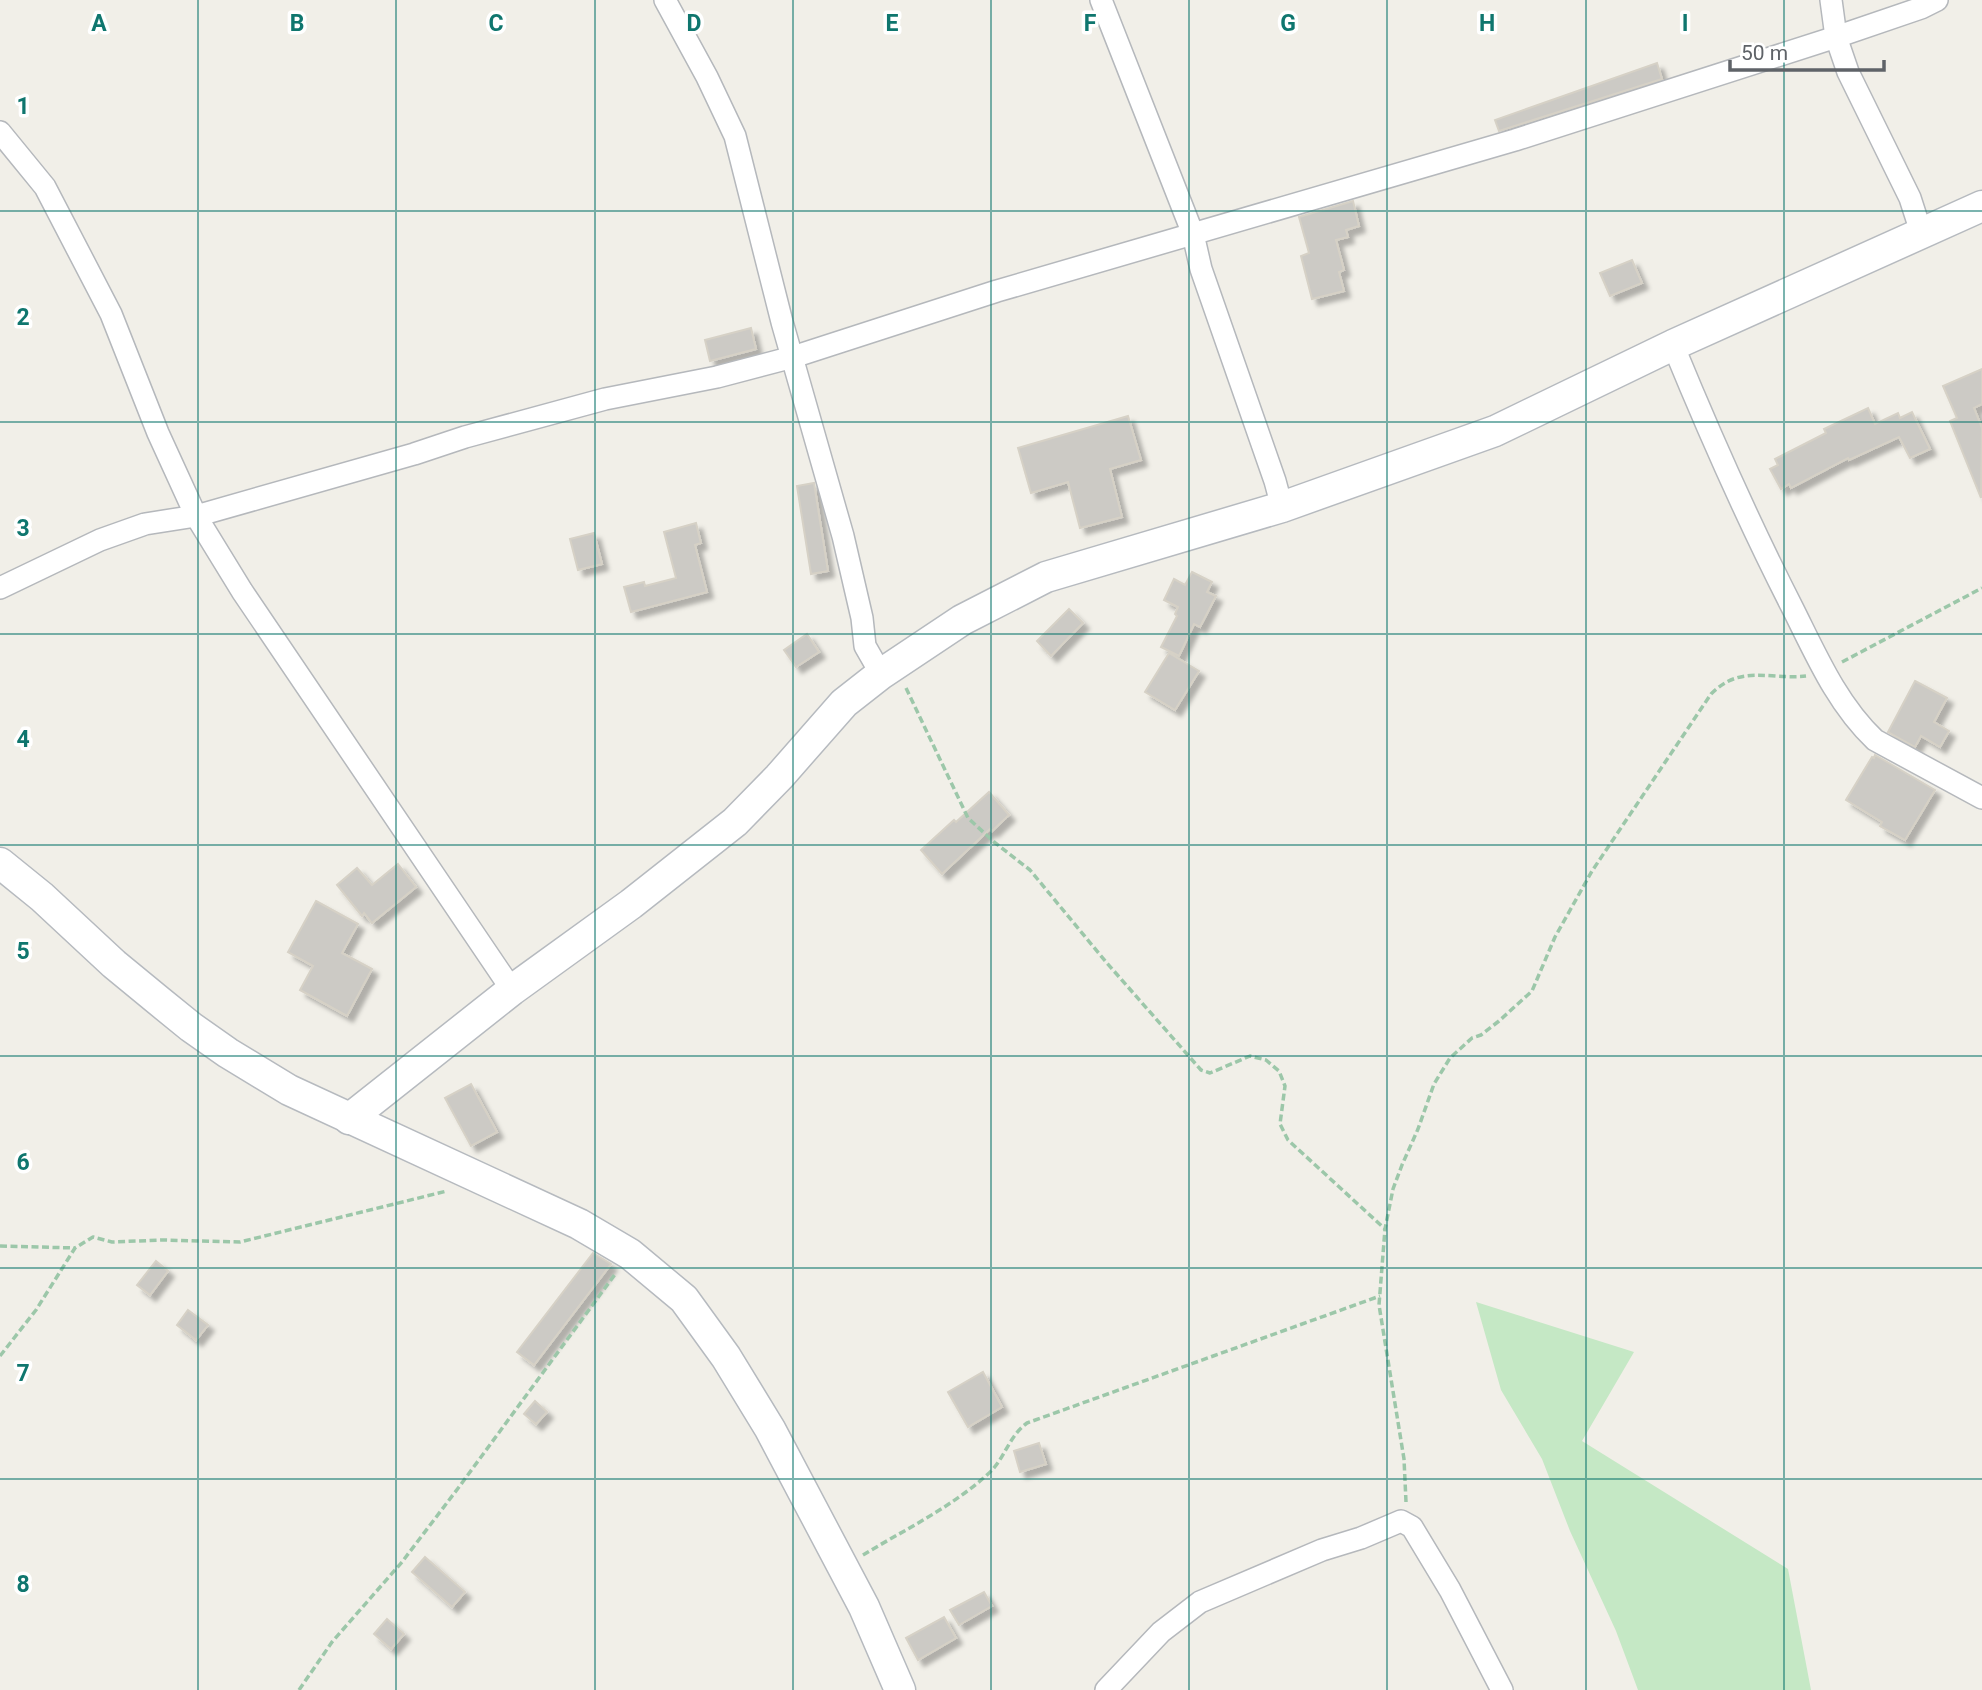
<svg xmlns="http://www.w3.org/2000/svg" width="1982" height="1690" font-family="Roboto,sans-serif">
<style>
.green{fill:#c5e8c5}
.building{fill:#cccac5;stroke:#d6d1c6;stroke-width:2;filter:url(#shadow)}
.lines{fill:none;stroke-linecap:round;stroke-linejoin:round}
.street-casing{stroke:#b5b8bc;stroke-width:24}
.secondary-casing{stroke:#b6babf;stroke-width:33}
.path{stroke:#9cc7a9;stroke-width:3.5;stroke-dasharray:7 3.5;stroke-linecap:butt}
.street{stroke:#fff;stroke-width:21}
.secondary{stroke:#fff;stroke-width:30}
.grid{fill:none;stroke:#0f766e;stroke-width:2;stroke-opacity:0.55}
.grid-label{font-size:23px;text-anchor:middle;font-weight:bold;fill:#0f766e;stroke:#fff;stroke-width:7;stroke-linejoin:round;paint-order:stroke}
</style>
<defs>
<filter id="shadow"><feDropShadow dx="6" dy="6" stdDeviation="2" flood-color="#0004"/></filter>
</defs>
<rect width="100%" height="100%" fill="#f1efe8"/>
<path class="green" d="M1476 1302 1634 1352 1582 1441 1788 1569 1811 1690H1638L1616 1631 1570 1531 1542 1459 1501 1390Z"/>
<g class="building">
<path d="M1657 63 1662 79 1499 131 1495 120Z"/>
<path d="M1353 201 1359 226 1346 230 1348 237 1336 240 1344 270 1339 272 1344 291 1312 299 1301 256 1309 253 1299 217Z"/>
<path d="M1632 260 1642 283 1610 296 1600 273Z"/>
<path d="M751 328 756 349 710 361 705 340Z"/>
<path d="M1982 369V404L1974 408 1982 428 1981 498 1950 421 1957 418 1943 386Z"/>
<path d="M1868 408 1875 424 1898 413 1900 418 1912 412 1930 449 1910 458 1899 437 1849 460 1848 458 1791 488 1789 484 1781 489 1770 469 1778 465 1775 459 1826 433 1824 429Z"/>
<path d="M1128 416 1141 460 1110 469 1122 517 1080 528 1068 482 1031 493 1018 448Z"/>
<path d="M814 483 828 571 811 574 797 486Z"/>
<path d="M696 523 701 543 695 545 707 592 631 612 624 587 644 582 645 586 676 578 664 532Z"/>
<path d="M594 533 602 564 578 570 570 539Z"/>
<path d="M1192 572 1212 582 1207 592 1216 596 1200 627 1194 624 1179 656 1161 647 1177 616 1175 614 1178 607 1164 600 1174 579 1185 585Z"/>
<path d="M1069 609 1083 623 1051 656 1037 641Z"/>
<path d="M807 634 819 652 796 667 784 650Z"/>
<path d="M1169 653 1199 671 1175 710 1145 692Z"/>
<path d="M1915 681 1947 698 1934 722 1949 731 1940 747 1921 736 1915 747 1888 732Z"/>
<path d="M1875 755 1935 790 1905 840 1880 826 1882 822 1846 800 1872 757 1874 758Z"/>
<path d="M989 792 1009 815 992 831 990 829 942 874 921 850 954 820 956 822Z"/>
<path d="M398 864 416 887 372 923 364 913 362 916 337 885 357 868 372 885Z"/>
<path d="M316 901 358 924 342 953 372 969 347 1016 300 990 313 966 288 952Z"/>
<path d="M471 1084 497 1132 471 1146 445 1098Z"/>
<path d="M593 1253 611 1264 534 1365 517 1352Z"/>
<path d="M156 1261 168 1271 150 1295 137 1285Z"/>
<path d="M188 1310 208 1325 196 1340 177 1325Z"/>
<path d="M983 1372 1002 1407 968 1427 948 1392Z"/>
<path d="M535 1401 547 1412 536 1424 524 1414Z"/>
<path d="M1039 1443 1046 1464 1020 1472 1014 1451Z"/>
<path d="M425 1557 465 1592 452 1607 412 1572Z"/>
<path d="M984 1592 992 1606 959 1625 950 1610Z"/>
<path d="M944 1617 956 1638 918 1660 906 1638Z"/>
<path d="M387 1619 404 1634 391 1649 374 1634Z"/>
</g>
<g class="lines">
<defs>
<g id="street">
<path d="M665 0 707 77 735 136 782 322 843 536 862 618 865 646 881 674"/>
<path d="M1101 0 1193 234 1201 269 1275 481 1282 507"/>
<path d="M1831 0 1836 37 1848 72 1910 198 1921 232"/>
<path d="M0 132 45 187 111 314 158 433 196 516 242 591 512 990"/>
<path d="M1673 345C1710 435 1749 523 1793 609 1816 655 1837 704 1875 740L1982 798"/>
<path d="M0 588 100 540 145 524 196 516 414 454 465 437 605 399 717 377 793 357 997 291 1515 140 1836 37 1921 8 1937 0"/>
<path d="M1106 1690 1161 1632 1200 1602 1322 1550 1361 1538 1401 1521 1412 1527 1450 1590 1502 1690"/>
</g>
<g id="secondary">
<path d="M0 863 42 897 114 964 159 1001 191 1027 228 1053 289 1090 579 1224 630 1254 684 1299 726 1357 770 1429 864 1607 900 1690"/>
<path d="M349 1119 512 990 631 904 735 822 779 777 844 703 881 674 962 620 1046 577 1282 507 1495 431 1673 345 1982 206"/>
</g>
</defs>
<use href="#street" class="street-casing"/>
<use href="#secondary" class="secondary-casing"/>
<g class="path">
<path d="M1842 662 1982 588"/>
<path d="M906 688 968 818 994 842 1030 870 1106 962 1201 1070 1210 1073 1250 1056 1266 1060 1279 1071 1285 1086 1280 1124 1288 1140 1385 1229"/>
<path d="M0 1246 75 1248"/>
<path d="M0 1356 36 1310 75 1248 93 1237 112 1242 163 1240 240 1242 447 1191"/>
<path d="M1406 1502 1404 1459 1379 1305 1385 1229 1393 1189 1402 1165 1418 1129 1434 1084 1450 1058 1472 1038 1481 1035 1499 1021 1532 991 1555 937 1592 871 1711 694C1741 664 1768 680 1806 676"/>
<path d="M863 1555C904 1530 952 1507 988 1474 1005 1459 1008 1437 1027 1423L1380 1296"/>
<path d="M299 1690 332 1642 402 1562 459 1487 616 1273"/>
</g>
<use href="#street" class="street"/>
<use href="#secondary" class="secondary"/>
</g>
<path class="grid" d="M198 0V1690M396 0V1690M595 0V1690M793 0V1690M991 0V1690M1189 0V1690M1387 0V1690M1586 0V1690M1784 0V1690M0 211H1982M0 422H1982M0 634H1982M0 845H1982M0 1056H1982M0 1268H1982M0 1479H1982"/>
<g class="grid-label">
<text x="99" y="31">A</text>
<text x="297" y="31">B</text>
<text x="496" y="31">C</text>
<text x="694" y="31">D</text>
<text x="892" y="31">E</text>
<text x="1090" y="31">F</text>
<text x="1288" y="31">G</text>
<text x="1487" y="31">H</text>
<text x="1685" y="31">I</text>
<text x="23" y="114">1</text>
<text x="23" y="325">2</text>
<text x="23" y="536">3</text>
<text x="23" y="747">4</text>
<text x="23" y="959">5</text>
<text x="23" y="1170">6</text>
<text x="23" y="1381">7</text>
<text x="23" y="1592">8</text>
</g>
<path d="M1730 60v10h154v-10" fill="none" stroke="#5f6368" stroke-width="3.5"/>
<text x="1741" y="60" font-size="21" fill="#5f6368" stroke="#ffffff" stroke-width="5" paint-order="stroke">50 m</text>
</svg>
